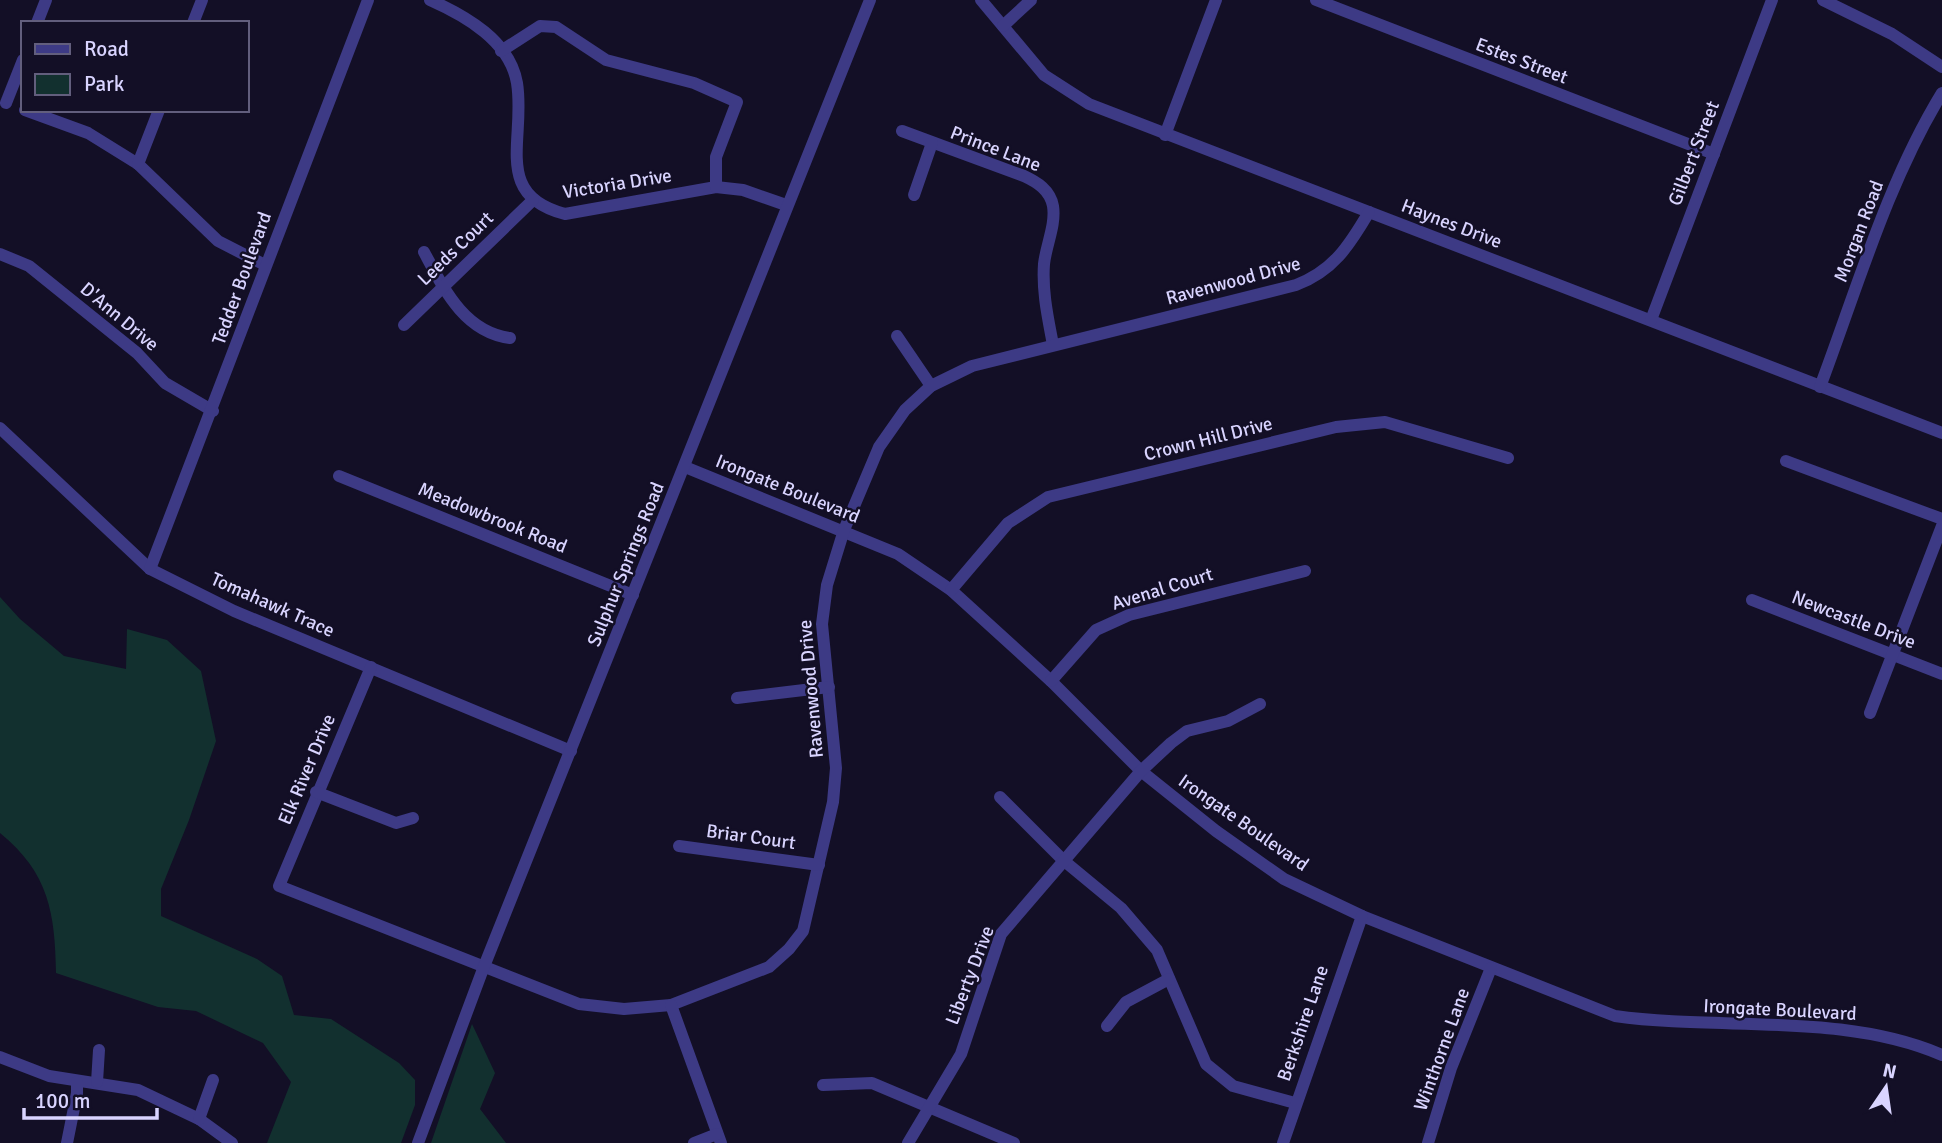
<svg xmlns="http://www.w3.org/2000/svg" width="1942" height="1143" font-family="Signika,sans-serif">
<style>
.green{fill:#12302f}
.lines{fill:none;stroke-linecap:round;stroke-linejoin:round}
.minor{stroke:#3d3a85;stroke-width:12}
.labels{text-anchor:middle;stroke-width:5;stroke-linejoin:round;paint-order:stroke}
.street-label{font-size:19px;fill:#d9d4ff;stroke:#130f26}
</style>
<rect width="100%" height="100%" fill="#130f26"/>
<g class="green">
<path d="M0 597 20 619 64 656 126 669 127 629 167 640 201 671 216 741 189 820 161 889V916L257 959 282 976 294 1015 331 1019 399 1063 415 1080V1105L401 1143H267L291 1082 263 1043 196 1011 158 1007 56 973C55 913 49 873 0 833Z"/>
<path d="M472 1024 495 1073 480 1109 506 1143H431Z"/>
</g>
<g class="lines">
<g class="minor">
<path d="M430 0C466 16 510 41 517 83 526 139 492 195 565 214L716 187 743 190 786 205"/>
<path d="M981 0 1044 75 1089 104 1942 433"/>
<path d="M1316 0 1714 154"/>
<path d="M1823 0 1892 34 1942 67"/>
<path d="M37 23 46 0"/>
<path d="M193 23 202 0"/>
<path d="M1003 26 1031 0"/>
<path d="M501 51 540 26 556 27 606 60 694 83 737 102 716 157V187"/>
<path d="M6 103 23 60"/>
<path d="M25 110 88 133 138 164 218 241 265 265"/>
<path d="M902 131 1024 176C1037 182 1050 190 1053 206 1056 225 1046 245 1044 264 1042 292 1048 318 1053 345"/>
<path d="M1165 135 1216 0"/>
<path d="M138 164 159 110"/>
<path d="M914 195 932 143"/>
<path d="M424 252C444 289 464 332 510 338"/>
<path d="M0 254 29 266 137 353 165 383 213 411"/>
<path d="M1651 320 1772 0"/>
<path d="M404 325 533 200"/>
<path d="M897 336 931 386"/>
<path d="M1820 387C1857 289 1887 183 1942 93"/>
<path d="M0 428 150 569 234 611 571 751"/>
<path d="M1786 461 1942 519"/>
<path d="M685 467 898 554 951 590 1051 681 1141 771 1216 831 1284 879 1362 916 1615 1016C1721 1031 1843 1012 1942 1055"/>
<path d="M339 476 633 595"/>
<path d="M150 569 368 0"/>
<path d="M951 590 1008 523 1048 497 1336 427 1385 422 1508 458"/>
<path d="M1752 600 1942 674"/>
<path d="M371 667 279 886 579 1004 624 1009 671 1005 769 967 789 949 803 931 833 802 836 768 822 624 827 585 844 530 879 447 905 410 931 386 972 366 1296 285C1333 271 1349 246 1369 212"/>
<path d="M1051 681 1096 630 1129 615 1305 571"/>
<path d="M737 698 829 687"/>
<path d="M1870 713 1942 526"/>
<path d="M316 792 396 823 413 818"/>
<path d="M1000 797 1063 860 1121 908 1157 950 1206 1064 1233 1086 1295 1103"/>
<path d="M679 846 819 865"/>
<path d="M671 1005 721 1143"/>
<path d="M1107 1026 1126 1002 1169 979"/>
<path d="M0 1057 49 1076 138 1090 199 1119 232 1143"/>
<path d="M97 1082 99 1050"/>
<path d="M823 1085 872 1083 1014 1143"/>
<path d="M199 1119 213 1080"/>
<path d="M67 1143 77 1093V1082"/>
<path d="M418 1143 483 969 870 0"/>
<path d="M694 1143 717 1134"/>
<path d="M908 1143 961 1054 1001 934 1141 771 1171 743 1187 731 1228 721 1260 704"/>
<path d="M1283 1143 1362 916"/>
<path d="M1428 1143 1451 1068 1491 968"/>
</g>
</g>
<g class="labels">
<g class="street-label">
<text transform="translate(1522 60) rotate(21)" y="7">Estes Street</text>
<text transform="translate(996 148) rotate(21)" y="7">Prince Lane</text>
<text transform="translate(1693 153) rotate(-69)" y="7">Gilbert Street</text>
<text transform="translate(617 183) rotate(-9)" y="7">Victoria Drive</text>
<text transform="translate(1452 223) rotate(21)" y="7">Haynes Drive</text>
<text transform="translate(1858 231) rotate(-69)" y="7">Morgan Road</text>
<text transform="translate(455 248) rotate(-44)" y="7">Leeds Court</text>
<text transform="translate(241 278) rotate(-70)" y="7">Tedder Boulevard</text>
<text transform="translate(1233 280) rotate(-15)" y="7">Ravenwood Drive</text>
<text transform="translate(120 316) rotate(40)" y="7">D'Ann Drive</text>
<text transform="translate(1208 438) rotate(-14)" y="7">Crown Hill Drive</text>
<text transform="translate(788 488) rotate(22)" y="7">Irongate Boulevard</text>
<text transform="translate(493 517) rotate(22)" y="7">Meadowbrook Road</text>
<text transform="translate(625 564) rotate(-68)" y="7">Sulphur Springs Road</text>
<text transform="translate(1162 588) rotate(-17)" y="7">Avenal Court</text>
<text transform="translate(273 604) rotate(24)" y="7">Tomahawk Trace</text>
<text transform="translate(1854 619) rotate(21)" y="7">Newcastle Drive</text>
<text transform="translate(810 689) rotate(-95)" y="7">Ravenwood Drive</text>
<text transform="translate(306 769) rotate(-67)" y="7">Elk River Drive</text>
<text transform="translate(1244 822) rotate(35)" y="7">Irongate Boulevard</text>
<text transform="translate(751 836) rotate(8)" y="7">Briar Court</text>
<text transform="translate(969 975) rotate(-69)" y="7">Liberty Drive</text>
<text transform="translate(1780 1009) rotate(3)" y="7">Irongate Boulevard</text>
<text transform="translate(1302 1023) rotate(-71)" y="7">Berkshire Lane</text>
<text transform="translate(1441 1049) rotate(-70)" y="7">Winthorne Lane</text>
</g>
</g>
<rect x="21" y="21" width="228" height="91" fill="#130f26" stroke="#625e7d" stroke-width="2"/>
<rect x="35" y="44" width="35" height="10" fill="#3d3a85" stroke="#625e7d" stroke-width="2"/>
<text x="84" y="56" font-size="21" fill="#d9d4ff">Road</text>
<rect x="35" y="74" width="35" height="21" fill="#12302f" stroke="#625e7d" stroke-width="2"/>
<text x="84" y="91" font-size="21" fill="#d9d4ff">Park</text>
<g transform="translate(1886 1087) rotate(13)" stroke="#130f26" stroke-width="5" paint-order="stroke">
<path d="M0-5L12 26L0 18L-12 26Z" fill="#d9d4ff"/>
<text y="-10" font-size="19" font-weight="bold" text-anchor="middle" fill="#d9d4ff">N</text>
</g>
<path d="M24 1108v10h133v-10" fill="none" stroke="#d9d4ff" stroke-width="3.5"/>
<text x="35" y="1108" font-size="21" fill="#d9d4ff" stroke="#130f26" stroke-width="5" paint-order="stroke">100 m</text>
</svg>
